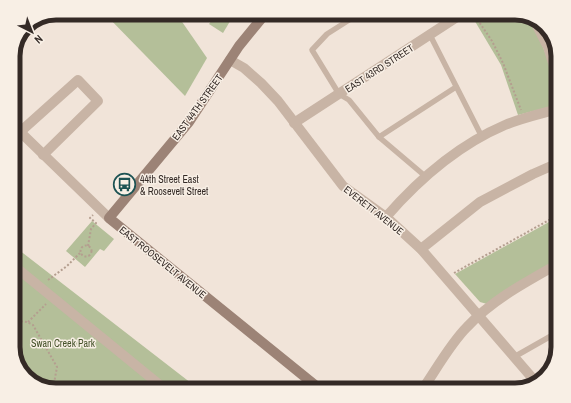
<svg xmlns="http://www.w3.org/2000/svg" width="571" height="403" font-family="'Archivo Narrow',sans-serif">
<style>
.green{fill:#b4bf99}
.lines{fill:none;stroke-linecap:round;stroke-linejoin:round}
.path{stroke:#b49e8f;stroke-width:2;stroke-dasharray:2 2;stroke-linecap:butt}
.lane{stroke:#c8b4a5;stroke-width:5.5}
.street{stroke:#c8b4a5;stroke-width:10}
.secondary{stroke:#9c8376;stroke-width:10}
.labels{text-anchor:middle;stroke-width:3;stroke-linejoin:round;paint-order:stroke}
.street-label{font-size:10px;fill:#342a26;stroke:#f8efe5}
.poi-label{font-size:10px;fill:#342a26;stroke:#f8efe5;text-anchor:start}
.park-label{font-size:10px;fill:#45522a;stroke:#f8efe5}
.rim{fill:none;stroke:#342a26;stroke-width:5}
</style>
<rect width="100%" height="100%" fill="#f1e4d9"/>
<g class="green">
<path d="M104 13H176L207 58 185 96Z"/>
<path d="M217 13H235L223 33 209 24Z"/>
<path d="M482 13H515L529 18C544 46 552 67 557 99V103L553 106 518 115 501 65 473 18Z"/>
<path d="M558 217V262L487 304 480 302 455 274Z"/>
<path d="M92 221 114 239 104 251 100 249 85 267 66 251Z"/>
<path d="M13 242 19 250 200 390H56L30 381 13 349Z"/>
</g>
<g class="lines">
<g class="path">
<path d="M473 13 492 41 503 63 521 110"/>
<circle cx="86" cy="251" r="5.5"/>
<path d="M88 246 91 229 96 223 90 218 93 215"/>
<path d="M454 273 558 215"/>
<path d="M48 280 67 266 80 253"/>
<path d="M13 320 27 322 33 325 57 367 53 389"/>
<path d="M28 322 46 304"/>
</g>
<g class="lane">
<path d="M360 13 327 34 312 50 339 94 349 100 379 137 425 176"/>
<path d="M430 35 482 137"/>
<path d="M379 137 456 87"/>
<path d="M514 357 558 332"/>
</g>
<g class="street">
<path d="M534 20 548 47 558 79"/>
<path d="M230 60 244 68 261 83 278 101 343 186 386 217 421 249 534 380"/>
<path d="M294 123 463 13"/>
<path d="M13 125 109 218"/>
<path d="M20 132 78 80 98 101 43 155"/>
<path d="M386 217C419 179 458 145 505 125 522 118 540 114 558 109"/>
<path d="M421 249 480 202 533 174 558 163"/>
<path d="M13 265 166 390"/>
<path d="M422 390C436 370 450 344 467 327 492 300 526 282 558 264"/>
</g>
<path class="secondary" d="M266 13 239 46 189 122 109 218 321 390"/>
</g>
<defs>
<symbol id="bus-ring" viewBox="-11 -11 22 22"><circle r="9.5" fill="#f8efe5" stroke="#1d5354" stroke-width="1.5"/><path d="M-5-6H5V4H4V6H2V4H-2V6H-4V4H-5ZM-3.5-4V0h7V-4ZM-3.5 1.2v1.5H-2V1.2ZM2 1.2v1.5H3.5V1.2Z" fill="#1d5354"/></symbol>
</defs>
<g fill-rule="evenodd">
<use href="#bus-ring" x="112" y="172" width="25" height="25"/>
</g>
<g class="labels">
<g class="street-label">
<text transform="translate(379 68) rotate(-33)" y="4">EAST 43RD STREET</text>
<text transform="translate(197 107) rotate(-54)" y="4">EAST 44TH STREET</text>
<text transform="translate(374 210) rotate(38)" y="4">EVERETT AVENUE</text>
<text transform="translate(163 262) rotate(39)" y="4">EAST ROOSEVELT AVENUE</text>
</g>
<g class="poi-label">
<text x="140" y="183">44th Street East<tspan x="140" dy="12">&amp; Roosevelt Street</tspan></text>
</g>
<g class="park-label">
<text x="63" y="347">Swan Creek Park</text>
</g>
</g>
<path d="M0 0H571V403H0ZM56 20H515A36 36 0 0 1 551 56V347A36 36 0 0 1 515 383H56A36 36 0 0 1 20 347V56A36 36 0 0 1 56 20Z" fill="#f8efe5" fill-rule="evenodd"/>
<path class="rim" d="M56 20H515A36 36 0 0 1 551 56V347A36 36 0 0 1 515 383H56A36 36 0 0 1 20 347V56A36 36 0 0 1 56 20Z"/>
<g transform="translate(32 32) rotate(138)" stroke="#f8efe5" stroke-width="3" paint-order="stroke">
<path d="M0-3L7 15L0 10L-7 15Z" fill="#342a26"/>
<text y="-6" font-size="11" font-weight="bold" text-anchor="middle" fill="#342a26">N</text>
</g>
</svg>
